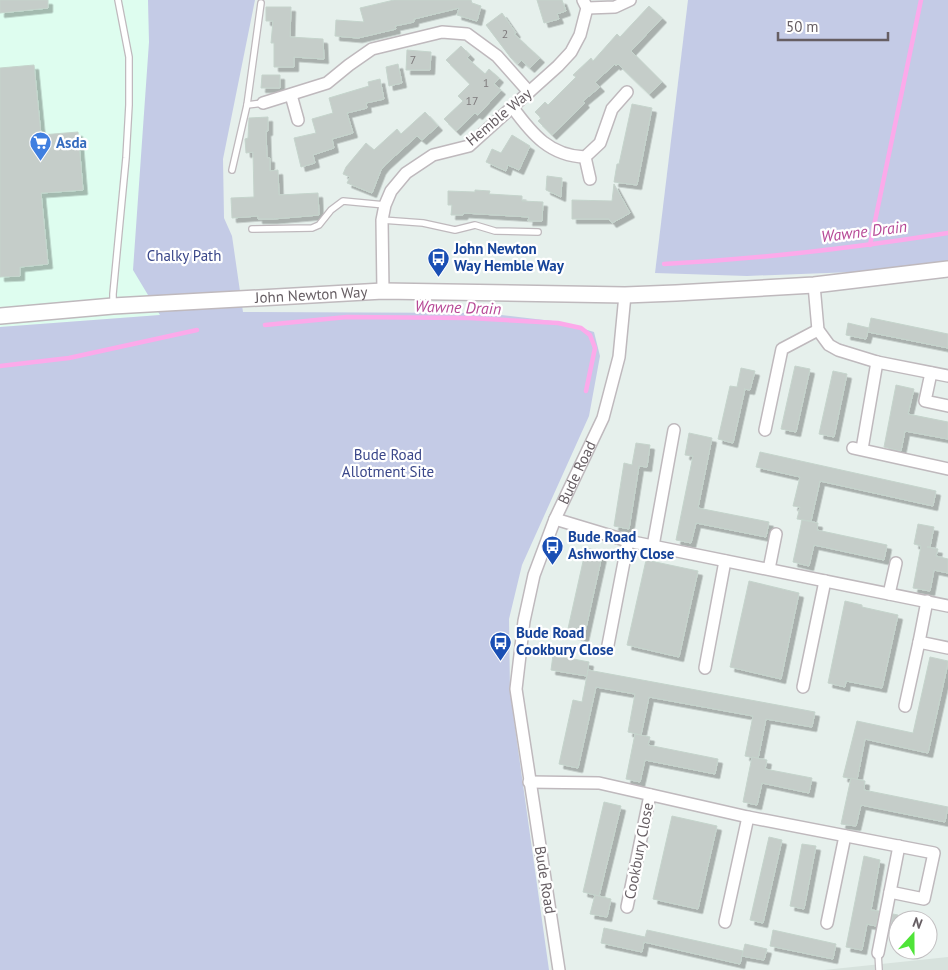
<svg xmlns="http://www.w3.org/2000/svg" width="948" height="970" font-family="'PT Sans',sans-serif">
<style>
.commercial{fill:#defdef}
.education{fill:#d7e2dd}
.green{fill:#c4cbe6}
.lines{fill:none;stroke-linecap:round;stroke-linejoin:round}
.stream{stroke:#fcaaea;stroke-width:4.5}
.building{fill:#c5cdc9;stroke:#c5d4cc;filter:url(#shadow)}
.service-casing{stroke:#bfb9bd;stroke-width:8}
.minor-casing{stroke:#bfb9bd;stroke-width:14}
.tertiary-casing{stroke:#bfb9bd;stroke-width:18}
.service{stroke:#fff;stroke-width:5.5}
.minor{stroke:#fff;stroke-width:11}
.tertiary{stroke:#fff;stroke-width:15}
.labels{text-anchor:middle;stroke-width:4.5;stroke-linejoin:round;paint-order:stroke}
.number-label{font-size:12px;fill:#7e7a7c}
.street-label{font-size:15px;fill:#665e63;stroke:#fff}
.shop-label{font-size:15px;font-weight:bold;fill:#366cbe;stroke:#fff;text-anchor:start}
.transit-label{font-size:15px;font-weight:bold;fill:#164399;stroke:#fff;text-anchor:start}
.park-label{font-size:15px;fill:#3a4789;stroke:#fff}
.water-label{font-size:16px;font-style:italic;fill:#b74996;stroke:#fff}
</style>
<defs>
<filter id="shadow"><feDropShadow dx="4.5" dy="4.5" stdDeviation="0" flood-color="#0004"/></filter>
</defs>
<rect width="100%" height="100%" fill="#e6f0ec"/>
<path class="commercial" d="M0 0H148L161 315 0 327Z"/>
<path class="education" d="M948 957V970H824Z"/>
<g class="green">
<path d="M148 0H255L223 159 224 218 232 236 243 312 484 313 561 322 594 332 600 356 589 416 522 565 509 619 510 692 549 970H0V327L160 315 133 270 149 42Z"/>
<path d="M688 0H948V262L879 271 747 276 655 273Z"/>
</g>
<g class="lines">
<g class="stream">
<path d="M870 245 921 0"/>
<path d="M664 264C759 259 854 248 948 233"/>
<path d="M265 325 347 317 469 318 558 323 581 328 590 335 595 348 586 391"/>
<path d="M0 366 69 358 197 330"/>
</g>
</g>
<g class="building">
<path d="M0 0H48V8L0 13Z"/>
<path d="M394 0H471L472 3 481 6 477 21 457 15 459 8 414 19V22L395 26 396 29 358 38 335 36 336 20 364 22 360 8Z"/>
<path d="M537 0H562L566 11 557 14 559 19 544 23Z"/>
<path d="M649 6 662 18 631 51 662 82 649 94 618 64 616 66 615 64 595 82 600 87 583 101 585 103 552 135 538 121 541 118 535 112 545 102 548 105 576 77 573 75 591 58 593 61 617 34 620 37Z"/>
<path d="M266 7H291L290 37 323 39 324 59 294 57V67H274V43H271L273 21H266Z"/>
<path d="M502 13 516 33 514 34 540 58 530 68 521 60 518 64 511 58 486 25Z"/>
<path d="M461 46 470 55 467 58 485 74 489 69 499 78 494 84 501 90 478 115 475 113 456 131 444 119 463 101 458 96 470 84 446 60Z"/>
<path d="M407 50 431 52 430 70H406Z"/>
<path d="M398 64 402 83 389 86 386 67Z"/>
<path d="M34 65 41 135 78 132 83 190 41 193 48 264 20 267V276L0 277V68Z"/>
<path d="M262 75H280V88H261Z"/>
<path d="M380 79 384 99 366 103 367 108 347 113 353 133 332 139 334 148 313 155 315 163 301 167 294 138 316 133 312 119 333 113 329 98 369 86 368 82Z"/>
<path d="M632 104 652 108 637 185 614 182 617 164H619Z"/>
<path d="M425 112 438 126 422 140 417 136 385 165 381 170 372 193 347 183 350 177 343 174 346 167 366 143 374 150 397 129 401 134Z"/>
<path d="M268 117V131H266L267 158H270V171L278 170 279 195 318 193 319 215 273 219H258V216L232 218 231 198 254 197 253 152 246 153 245 139 248 138 249 118Z"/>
<path d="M512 135 530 146 519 170 508 165 506 171 486 162 492 149 501 153Z"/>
<path d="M547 176 562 178 561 197 546 190Z"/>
<path d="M614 184 630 213 612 223 609 219H572V200L612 201Z"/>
<path d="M475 190 490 191 489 194 522 196V201L543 202 542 221H528L529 217 464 213 463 215H451L452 205H448V191L475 192Z"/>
<path d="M871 318 948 334V348L868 332Z"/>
<path d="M848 323 869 328 866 339 846 335Z"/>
<path d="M795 366 810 369 796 432 781 429Z"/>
<path d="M741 368 755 371 750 390 744 389H745L733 443 718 439 730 386 737 387Z"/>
<path d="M833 371 847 374 834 437 819 434Z"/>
<path d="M896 385 914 389 908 414 948 422V439L905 431 901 451 884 447Z"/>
<path d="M689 433 712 438 698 508 769 522 766 537 696 523 691 543 676 540 693 456 685 455Z"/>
<path d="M636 443 650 445 647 467 639 466 629 529 614 526 624 463 632 465Z"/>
<path d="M760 452 936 491 933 506 820 481 811 521 797 519 800 507 793 506 800 477 756 467Z"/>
<path d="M802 520 818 523 817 530 887 545 884 560 814 545 809 566 793 562Z"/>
<path d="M918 524 934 527 930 547H927L938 549 936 556 948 559V573L934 570 930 591 913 588 921 546 914 544Z"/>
<path d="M586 548 603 551 584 637 567 633Z"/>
<path d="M646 560 698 571 679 657 627 645Z"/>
<path d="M749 581 799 593 781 679 730 667Z"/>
<path d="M845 601 862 605V607L898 615 882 688 846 681 845 687 828 683Z"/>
<path d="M553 655 589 662 587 676 551 670Z"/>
<path d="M930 657 948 661V663L928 753 865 739 857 780 843 777 857 721 913 733Z"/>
<path d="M588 670 815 712 812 727 766 719 758 759 745 756 753 716 649 697 641 735 628 732 635 694 596 687 578 768 559 764 573 700 582 702Z"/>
<path d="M635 734 650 737 648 745 718 759 715 774 645 760 640 782 626 779Z"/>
<path d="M752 757 767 760 765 769 812 778 809 793 762 783 757 805 743 802Z"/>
<path d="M851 778 865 781 864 790 948 807 945 822 861 805 856 826 841 824Z"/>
<path d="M604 802 621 806 599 896 583 892Z"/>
<path d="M672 816 717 826 698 909 653 899Z"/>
<path d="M769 837 782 840 763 923 750 920Z"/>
<path d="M802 844 816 846 804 909 790 906Z"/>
<path d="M864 856 880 860 871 910 879 911 876 926 867 924 862 950 846 947Z"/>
<path d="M595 895 611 899 607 917 590 914Z"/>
<path d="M893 914 898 915V931L890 929Z"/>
<path d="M604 928 645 937 647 930 743 951 740 964 644 942 642 952 601 943Z"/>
<path d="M773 930 836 944 833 959 770 946Z"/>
<path d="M745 944 767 949 764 960 742 956Z"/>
</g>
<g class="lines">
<defs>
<g id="service">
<path d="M247 105 263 103"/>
<path d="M232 170 247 105 261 3"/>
<path d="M382 220 423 223 455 230 475 225 495 231 538 232"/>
<path d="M252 229 312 228 319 225 331 210 343 201 385 205"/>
<path d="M113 306V294L126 158 129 105V57L118 0"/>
<path d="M878 953 879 970"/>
</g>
<g id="minor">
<path d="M587 8 615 7 630 0"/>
<path d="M291 95 298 120"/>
<path d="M263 103 327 83 349 65 372 49 442 32 467 34 497 56 529 92"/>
<path d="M513 108C532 134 550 156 585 157L600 143 612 109 627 92"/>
<path d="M585 157 590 179"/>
<path d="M814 285 818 330 829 345 838 350 877 362 948 376"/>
<path d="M383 291 382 220 385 205 391 191 406 173 433 155 469 146 558 66 571 52 580 35 587 8 583 0"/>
<path d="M931 373 925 401 948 406"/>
<path d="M765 430 782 349 818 330"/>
<path d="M853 448 948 469"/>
<path d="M862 449 877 362"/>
<path d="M555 519 628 541 948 606"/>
<path d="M653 546 674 430"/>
<path d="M769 569 776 534"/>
<path d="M889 594 896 563"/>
<path d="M927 601 919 642 948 648"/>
<path d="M608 645 628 541"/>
<path d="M705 668 725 561"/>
<path d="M803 687 825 581"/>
<path d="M905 706 919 642"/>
<path d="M529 782 599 783 748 817 934 853 924 899 890 892"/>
<path d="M627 907 650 795"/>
<path d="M725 922 748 817"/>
<path d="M827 923 845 836"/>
<path d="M878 953 899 846"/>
<path id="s1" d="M559 970 516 689 524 621 534 575 555 519 603 418 619 357 625 295"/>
</g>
<g id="tertiary">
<path id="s2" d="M0 316 113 306 383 291 625 295 676 293 814 285 948 269"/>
</g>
</defs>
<use href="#service" class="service-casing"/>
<use href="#minor" class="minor-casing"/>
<use href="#tertiary" class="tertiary-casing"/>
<use href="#service" class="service"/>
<use href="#minor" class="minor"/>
<use href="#tertiary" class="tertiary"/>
</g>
<defs>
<symbol id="supermarket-pin" viewBox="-11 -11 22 30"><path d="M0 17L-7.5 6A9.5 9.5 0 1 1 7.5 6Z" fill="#3f7fe0" stroke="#fff"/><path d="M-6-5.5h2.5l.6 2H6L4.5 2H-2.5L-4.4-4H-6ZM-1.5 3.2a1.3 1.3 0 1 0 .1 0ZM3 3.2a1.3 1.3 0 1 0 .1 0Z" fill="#fff"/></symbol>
<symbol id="bus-pin" viewBox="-11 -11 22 30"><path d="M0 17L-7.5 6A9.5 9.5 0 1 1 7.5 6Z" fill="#1a4fb4" stroke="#fff"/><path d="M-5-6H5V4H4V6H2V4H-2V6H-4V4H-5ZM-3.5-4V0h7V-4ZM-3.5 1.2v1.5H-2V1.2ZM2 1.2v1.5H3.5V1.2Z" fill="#fff"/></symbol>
</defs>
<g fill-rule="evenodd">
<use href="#supermarket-pin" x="28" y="130" width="25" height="34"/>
<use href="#bus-pin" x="426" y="246" width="25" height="34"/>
<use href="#bus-pin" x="540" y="534" width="25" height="34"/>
<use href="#bus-pin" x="488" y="630" width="25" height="34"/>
</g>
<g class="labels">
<g class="number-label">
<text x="505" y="38">2</text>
<text x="413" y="64">7</text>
<text x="486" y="87">1</text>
<text x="472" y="105">17</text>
</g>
<g class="street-label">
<text transform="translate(499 117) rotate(-40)" y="5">Hemble Way</text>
<text dy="5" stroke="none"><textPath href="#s2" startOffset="312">John Newton Way</textPath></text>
<text dy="5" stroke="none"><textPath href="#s1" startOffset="511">Bude Road</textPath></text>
<text transform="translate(639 851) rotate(-79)" y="5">Cookbury Close</text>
<text transform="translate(545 880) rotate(81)" y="5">Bude Road</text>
</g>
<g class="shop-label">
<text x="56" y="148">Asda</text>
</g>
<g class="transit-label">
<text x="454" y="254">John Newton<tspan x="454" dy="17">Way Hemble Way</tspan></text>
<text x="568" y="542">Bude Road<tspan x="568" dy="17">Ashworthy Close</tspan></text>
<text x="516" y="638">Bude Road<tspan x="516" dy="17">Cookbury Close</tspan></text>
</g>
<g class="park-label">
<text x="184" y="261">Chalky Path</text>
<text x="388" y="460">Bude Road<tspan x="388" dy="17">Allotment Site</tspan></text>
</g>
<g class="water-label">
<text transform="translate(864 231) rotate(-7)" y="6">Wawne Drain</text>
<text transform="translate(458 307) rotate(2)" y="6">Wawne Drain</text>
</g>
</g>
<g transform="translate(913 935) rotate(21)"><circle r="24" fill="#ffffff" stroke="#c2bfc1"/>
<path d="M0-4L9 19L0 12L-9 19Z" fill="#4fe438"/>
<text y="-8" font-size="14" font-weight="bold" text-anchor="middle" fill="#665e63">N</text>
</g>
<path d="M778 32v8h110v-8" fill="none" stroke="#665e63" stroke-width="2.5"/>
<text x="786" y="32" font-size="15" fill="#665e63" stroke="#ffffff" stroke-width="4" paint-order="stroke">50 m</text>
</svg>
